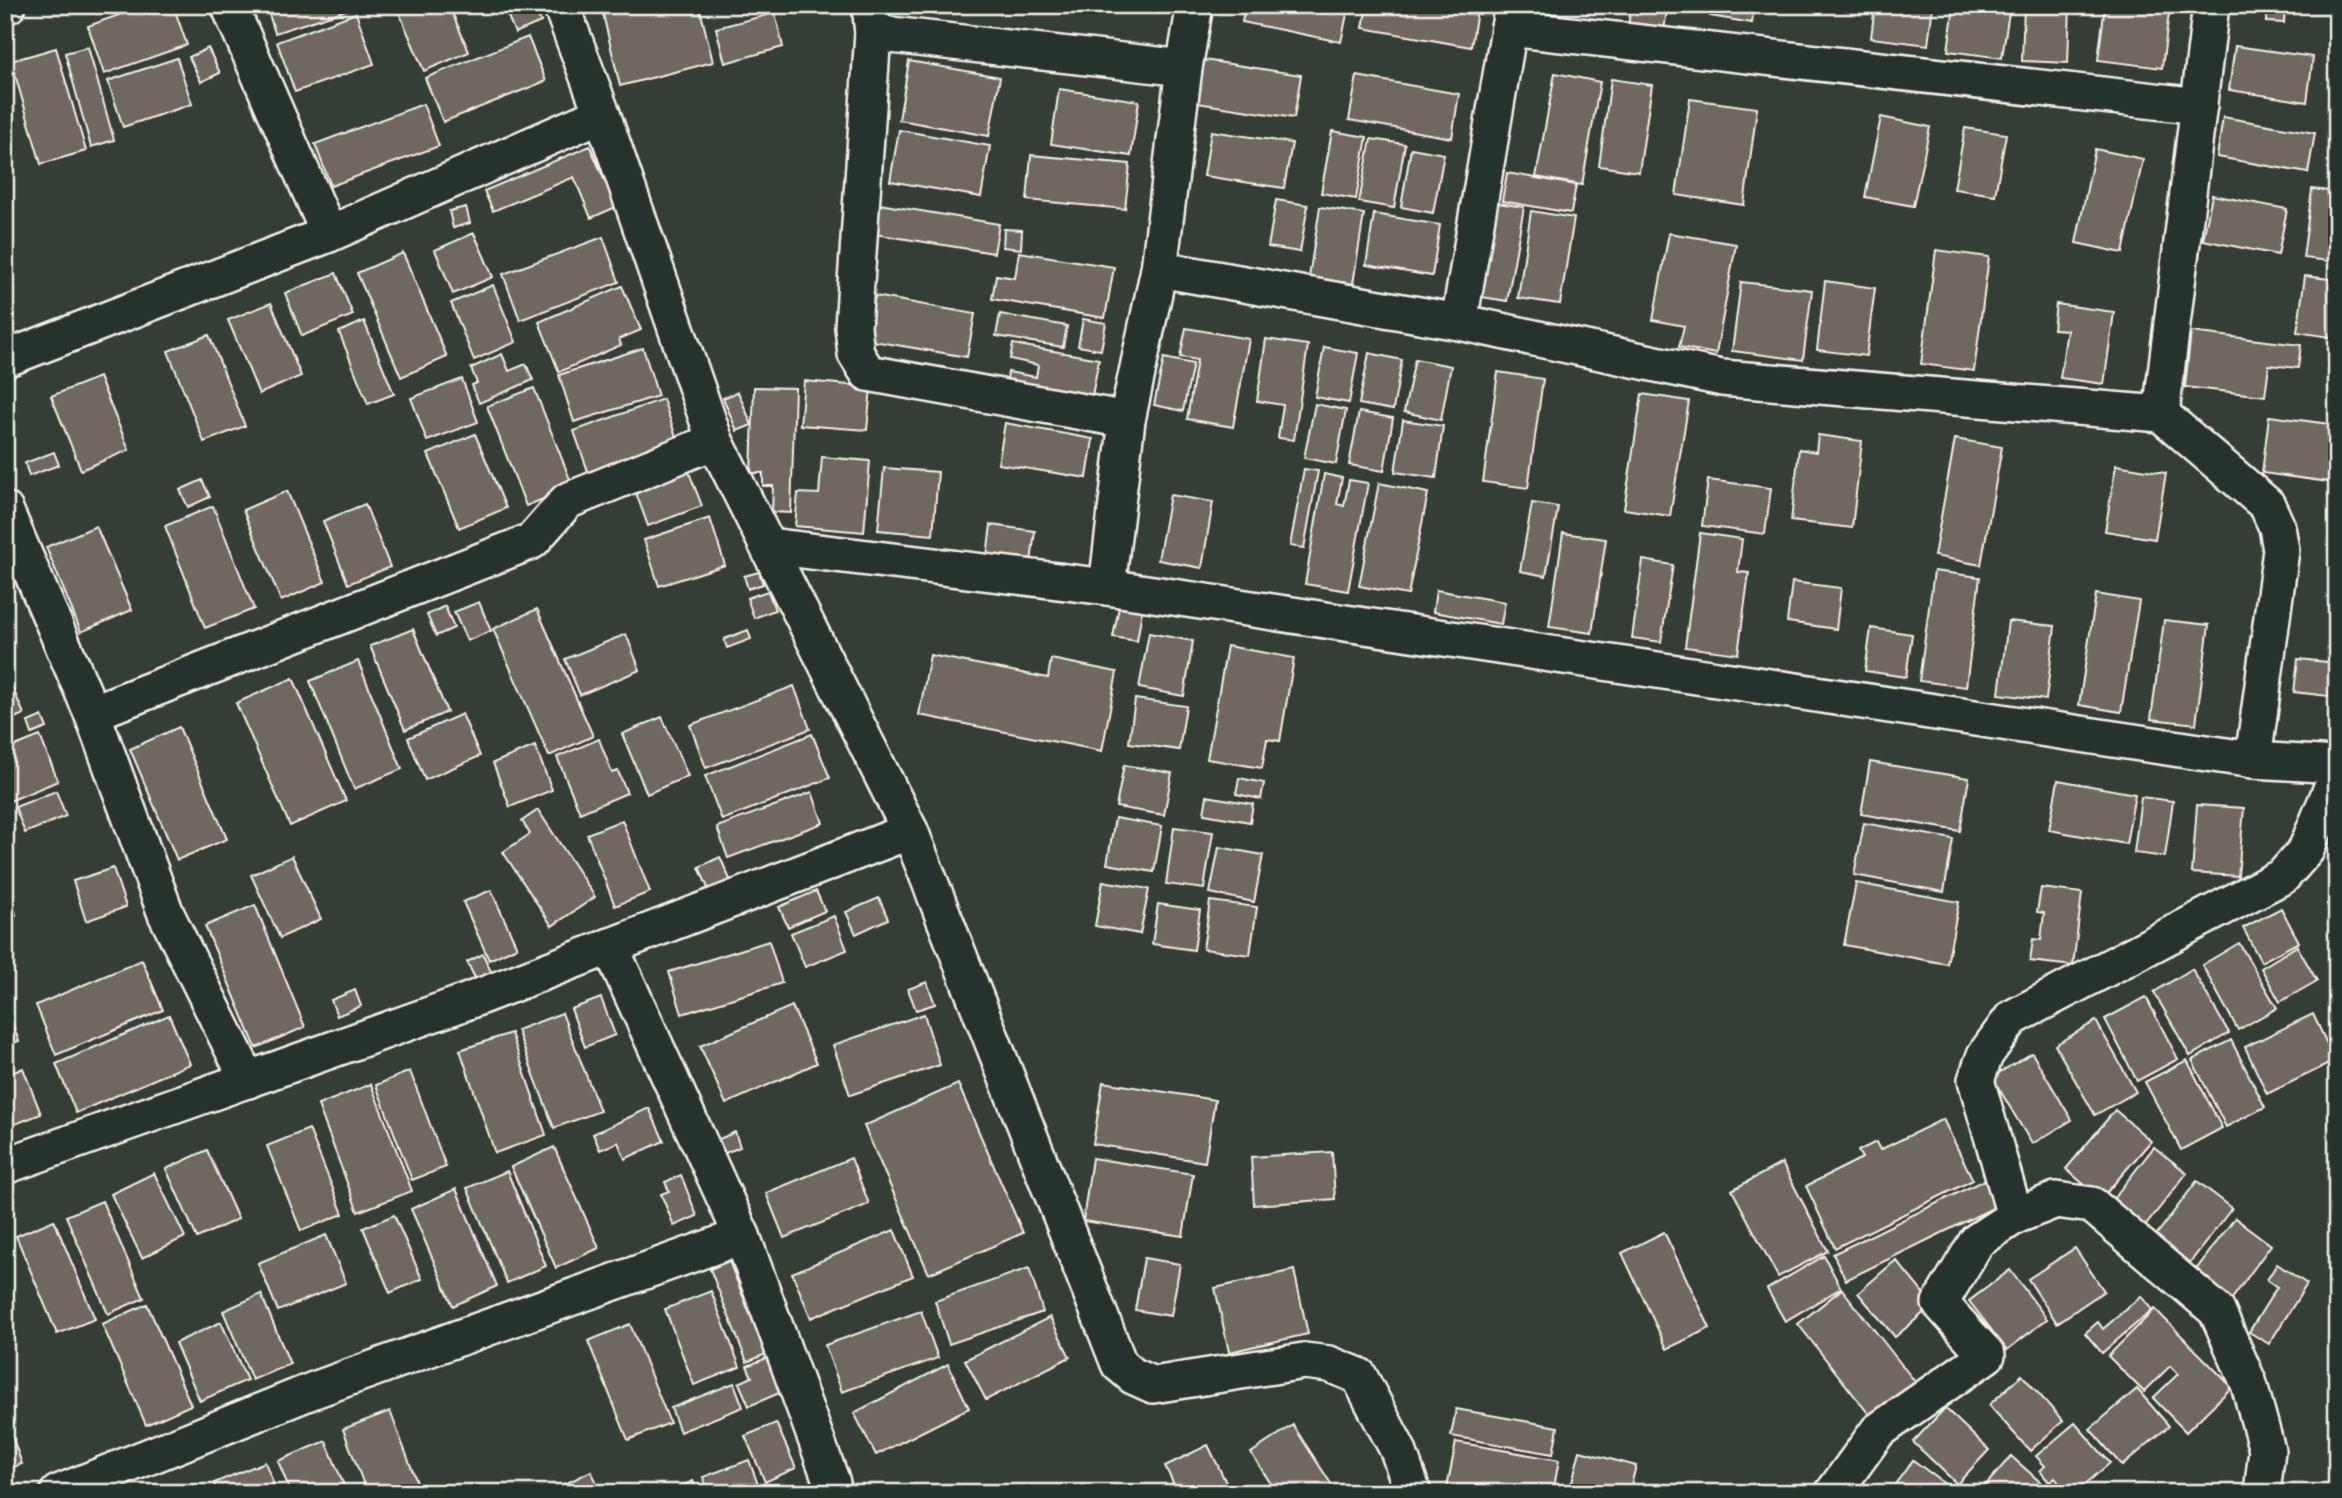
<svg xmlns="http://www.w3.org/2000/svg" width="2342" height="1498" font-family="Mynerve,sans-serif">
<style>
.building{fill:#706761;stroke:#f4f1e8;stroke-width:2}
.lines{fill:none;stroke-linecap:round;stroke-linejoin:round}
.minor-casing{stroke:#f4f1e8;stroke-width:40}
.minor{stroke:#26332d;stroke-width:35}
</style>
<rect width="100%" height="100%" fill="#353d37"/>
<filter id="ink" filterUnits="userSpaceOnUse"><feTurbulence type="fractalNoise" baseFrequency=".0143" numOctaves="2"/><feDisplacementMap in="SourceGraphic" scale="14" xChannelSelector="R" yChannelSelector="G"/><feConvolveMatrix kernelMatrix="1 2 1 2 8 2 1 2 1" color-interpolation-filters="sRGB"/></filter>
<g filter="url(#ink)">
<g class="building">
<path d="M146 5H173L187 45 104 74 88 26Z"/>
<path d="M266 5H348L350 9 275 33Z"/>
<path d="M410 5H449L469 52 424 71 398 10Z"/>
<path d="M503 5H534L541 22 515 33Z"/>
<path d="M621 5H699L713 62 620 86 602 10Z"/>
<path d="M1245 5H1349L1341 42 1242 22Z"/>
<path d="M1367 5H1478L1471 47 1363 28Z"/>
<path d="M1631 5H1678L1677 10 1667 9 1664 31 1628 27Z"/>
<path d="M1711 5H1754L1752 23 1710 16Z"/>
<path d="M1875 5H1933L1928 45 1871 38Z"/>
<path d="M1954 5H2010L2002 58 1948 51Z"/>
<path d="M2024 5H2070L2068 63 2022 61Z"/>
<path d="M2105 5H2170L2162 68 2098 60Z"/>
<path d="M2267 5H2285L2284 23 2266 22Z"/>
<path d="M356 13 374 64 295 92 277 42Z"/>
<path d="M775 13 783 47 725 63 716 28Z"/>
<path d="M528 37 546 81 443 122 425 78Z"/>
<path d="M2235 46 2313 57 2307 102 2229 90Z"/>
<path d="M88 47 114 140 91 147 65 53Z"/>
<path d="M56 48 86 151 41 164 11 61Z"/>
<path d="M208 48 220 73 201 82 189 57Z"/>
<path d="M177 58 192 104 123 127 108 81Z"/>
<path d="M1204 60 1301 75 1294 118 1197 103Z"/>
<path d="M909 61 1000 77 989 136 899 120Z"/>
<path d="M1555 73 1600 82 1582 185 1536 177Z"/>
<path d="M1357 76 1459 94 1452 138 1349 120Z"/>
<path d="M1611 79 1652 85 1639 172 1599 166Z"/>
<path d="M1059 89 1139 101 1131 156 1051 144Z"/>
<path d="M1690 99 1757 108 1744 205 1676 195Z"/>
<path d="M423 104 439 146 331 186 315 144Z"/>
<path d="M1881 117 1930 127 1913 206 1865 197Z"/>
<path d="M2223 117 2315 133 2308 173 2217 157Z"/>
<path d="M1965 128 2006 134 1995 195 1954 189Z"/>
<path d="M899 130 990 146 981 197 890 181Z"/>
<path d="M1211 131 1292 143 1284 188 1204 176Z"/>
<path d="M1332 131 1367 137 1356 199 1321 193Z"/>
<path d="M1371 139 1405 144 1394 208 1359 202Z"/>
<path d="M590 146 616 207 591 218 574 177 493 211 484 191Z"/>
<path d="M1411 148 1444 154 1433 213 1401 207Z"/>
<path d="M2095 149 2143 159 2123 253 2076 243Z"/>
<path d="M1031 155 1130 164 1125 209 1027 200Z"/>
<path d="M1507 173 1576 185 1571 213 1502 201Z"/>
<path d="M2312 189 2337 192V262L2303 258Z"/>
<path d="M2212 195 2287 209 2278 255 2203 240Z"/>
<path d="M1276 200 1308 205 1300 252 1268 247Z"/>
<path d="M873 203 999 224 994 253 868 233Z"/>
<path d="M1498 203 1524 207 1507 301 1482 297Z"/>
<path d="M466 207 470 223 453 228 449 211Z"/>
<path d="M1320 207 1364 214 1353 284 1309 277Z"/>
<path d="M1531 211 1574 218 1560 304 1518 298Z"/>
<path d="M1374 214 1440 225 1432 276 1366 265Z"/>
<path d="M1004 229 1022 230 1021 249 1003 247Z"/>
<path d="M474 233 493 277 453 294 435 250Z"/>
<path d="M1669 233 1736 244 1716 354 1679 347 1684 326 1653 320Z"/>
<path d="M603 237 619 282 520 320 503 274Z"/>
<path d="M1936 250 1989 257 1974 371 1921 364Z"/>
<path d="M1019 252 1114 267 1105 318 992 299 996 275 1015 278Z"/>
<path d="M403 253 447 357 401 377 357 273Z"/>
<path d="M336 273 353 315 302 336 285 293Z"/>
<path d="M2305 276 2337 280V338L2297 332Z"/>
<path d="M1825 281 1875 288 1866 356 1817 350Z"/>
<path d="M1741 282 1812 290 1803 360 1732 351Z"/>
<path d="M493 285 516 342 474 360 451 303Z"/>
<path d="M622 286 641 330 619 339 621 345 559 372 539 322Z"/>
<path d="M875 296 975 314 967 357 867 340Z"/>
<path d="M271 303 301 376 259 394 228 320Z"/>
<path d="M2056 304 2114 312 2104 384 2060 378 2067 330 2053 329Z"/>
<path d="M1000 314 1067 326 1063 347 996 336Z"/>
<path d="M1083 319 1106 323 1101 350 1078 346Z"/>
<path d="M364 321 394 394 368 404 339 332Z"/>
<path d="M1186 328 1249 339 1233 427 1187 419 1197 360 1180 357Z"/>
<path d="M2191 332 2301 345 2298 368 2269 365 2265 396 2185 387Z"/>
<path d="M209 335 245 426 204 442 168 351Z"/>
<path d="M1266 339 1308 345 1294 440 1278 438 1283 405 1257 401Z"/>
<path d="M1013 344 1099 359 1091 401 1006 386 1008 372 1036 377 1038 365 1010 359Z"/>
<path d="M1324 347 1358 353 1349 403 1315 397Z"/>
<path d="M643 348 658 396 574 422 559 375Z"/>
<path d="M1369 353 1402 360 1393 410 1359 404Z"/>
<path d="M502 354 509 371 526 364 533 380 479 403 472 385 477 383 471 368Z"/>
<path d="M1164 358 1193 364 1183 411 1154 405Z"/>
<path d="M1415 359 1451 366 1441 420 1404 412Z"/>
<path d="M1498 372 1543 379 1528 488 1483 482Z"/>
<path d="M99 377 129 450 81 470 51 396Z"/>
<path d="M462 379 478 422 427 441 411 398Z"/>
<path d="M804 381 871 387 867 430 800 425Z"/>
<path d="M754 387 795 388 791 513 772 512 773 486H763V473H751Z"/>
<path d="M534 388 573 487 526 506 487 406Z"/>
<path d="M738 392 752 425 737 431 723 398Z"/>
<path d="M1642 394 1689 401 1670 516 1624 509Z"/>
<path d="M663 399 680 448 591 480 574 431Z"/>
<path d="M1315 404 1346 410 1336 464 1304 458Z"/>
<path d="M1359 412 1393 418 1384 471 1349 465Z"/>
<path d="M2269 416 2337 425V483L2262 473Z"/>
<path d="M1403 420 1443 426 1436 478 1395 472Z"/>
<path d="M1005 423 1093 439 1087 478 998 464Z"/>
<path d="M475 434 506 508 459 528 428 454Z"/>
<path d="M1818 435 1862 441 1852 528 1791 521 1799 449 1816 452Z"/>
<path d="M1955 439 2002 447 1981 565 1934 556Z"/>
<path d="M54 452 59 465 29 476 25 463Z"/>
<path d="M822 457 870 461 864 532 795 526 798 493 819 494Z"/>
<path d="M685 462 702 506 648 526 632 482Z"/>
<path d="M2116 465 2166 473 2155 539 2105 531Z"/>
<path d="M884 468 938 472 933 535 878 530Z"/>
<path d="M1304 469 1318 471 1304 548 1290 546Z"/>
<path d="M1324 474 1342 478 1337 504 1344 506 1349 480 1368 483 1348 591 1305 584Z"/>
<path d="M202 480 210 497 188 507 180 490Z"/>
<path d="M1708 480 1771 488 1765 534 1702 526Z"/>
<path d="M1379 483 1428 493 1408 595 1359 586Z"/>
<path d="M287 491 325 582 281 601 243 510Z"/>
<path d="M1170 495 1213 502 1202 568 1158 560Z"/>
<path d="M1532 503 1558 507 1546 576 1520 571Z"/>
<path d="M365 504 390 567 348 584 323 521Z"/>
<path d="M213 506 254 609 205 628 165 526Z"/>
<path d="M710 518 725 565 659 586 644 540Z"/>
<path d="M991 525 1035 531 1031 562 987 556Z"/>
<path d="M96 526 132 610 81 632 46 547Z"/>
<path d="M1563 533 1606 539 1592 633 1549 627Z"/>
<path d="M1700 533 1742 539 1738 572 1749 573 1738 654 1685 647Z"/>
<path d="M1643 560 1673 565 1661 642 1632 638Z"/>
<path d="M1934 571 1980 577 1966 687 1919 681Z"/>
<path d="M759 572 763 584 748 589 744 576Z"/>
<path d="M1792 582 1841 588 1836 629 1787 622Z"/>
<path d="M1436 590 1505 602 1501 624 1433 612Z"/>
<path d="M768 591 775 610 754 618 747 598Z"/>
<path d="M2096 594 2139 601 2121 712 2079 705Z"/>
<path d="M479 602 491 631 467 641 454 612Z"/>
<path d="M445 606 454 628 436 636 427 615Z"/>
<path d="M1119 607 1142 611 1137 641 1113 637Z"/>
<path d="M537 609 593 736 549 756 493 629Z"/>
<path d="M2164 620 2209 625 2196 724 2151 719Z"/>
<path d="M2008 621 2055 626 2046 700 1999 694Z"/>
<path d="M1871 628 1912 634 1906 677 1865 671Z"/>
<path d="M413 629 447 712 405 730 370 646Z"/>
<path d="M748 630 751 639 727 648 724 639Z"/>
<path d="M1149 633 1193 641 1184 696 1139 688Z"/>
<path d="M626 634 640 670 580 695 565 659Z"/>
<path d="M1227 646 1294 658 1280 741 1267 739 1262 768 1207 759Z"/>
<path d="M930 655 1048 678 1051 659 1117 672 1102 751 919 715Z"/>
<path d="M2298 659 2337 663V697L2294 692Z"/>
<path d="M358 661 402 769 354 789 310 681Z"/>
<path d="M5 671 24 714 5 722Z"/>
<path d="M293 678 346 801 290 826 236 703Z"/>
<path d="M794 686 810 729 706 768 690 725Z"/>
<path d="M1135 699 1186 706 1179 750 1129 743Z"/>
<path d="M462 714 480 756 425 780 408 738Z"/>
<path d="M42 716 47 728 32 734 28 722Z"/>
<path d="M662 717 688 776 647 794 622 734Z"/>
<path d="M179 727 227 839 177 860 130 749Z"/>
<path d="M812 734 830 778 722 820 705 776Z"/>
<path d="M40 736 58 781 5 803V750Z"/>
<path d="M599 739 612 773 618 771 627 793 580 813 557 757Z"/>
<path d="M535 746 552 790 510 807 493 763Z"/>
<path d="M1870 762 1969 778 1960 831 1861 814Z"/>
<path d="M1124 765 1172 773 1164 815 1116 807Z"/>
<path d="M1239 778 1264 783 1261 799 1236 794Z"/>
<path d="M2058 780 2135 794 2126 844 2049 830Z"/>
<path d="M56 791 66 816 25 833 15 807Z"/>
<path d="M812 792 823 823 728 858 717 827Z"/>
<path d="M1207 796 1253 804 1250 822 1204 814Z"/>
<path d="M2141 797 2173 801 2165 857 2134 853Z"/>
<path d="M2197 805 2244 808 2238 876 2192 873Z"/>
<path d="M538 810 595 897 552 926 503 852 530 834 522 821Z"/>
<path d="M1115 818 1162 826 1154 872 1107 864Z"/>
<path d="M622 820 650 892 615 906 587 834Z"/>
<path d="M1864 823 1953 839 1944 892 1854 875Z"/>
<path d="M1174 827 1213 832 1204 889 1166 884Z"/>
<path d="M1219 847 1263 855 1254 902 1210 893Z"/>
<path d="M292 856 321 919 280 938 251 875Z"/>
<path d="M720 857 732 884 710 893 699 867Z"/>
<path d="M113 868 126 907 86 921 73 881Z"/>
<path d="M1103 881 1149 889 1140 934 1095 926Z"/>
<path d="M1856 883 1959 902 1947 964 1844 945Z"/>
<path d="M2041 888 2082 893 2073 966 2030 961 2033 939 2041 940 2044 913 2037 912Z"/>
<path d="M491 890 517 947 489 960 463 902Z"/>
<path d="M816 891 825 911 788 927 779 907Z"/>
<path d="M879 898 888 919 856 934 846 912Z"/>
<path d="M2337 900V928L2327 904Z"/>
<path d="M12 901 16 915 5 918V902Z"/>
<path d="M1210 901 1257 907 1250 955 1203 949Z"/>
<path d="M1158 904 1200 910 1194 950 1152 944Z"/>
<path d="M255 905 305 1027 256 1048 205 926Z"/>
<path d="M2281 908 2299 942 2261 962 2243 928Z"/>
<path d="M834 916 847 950 805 967 791 933Z"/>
<path d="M769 941 782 983 682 1014 669 972Z"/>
<path d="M2239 943 2277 1008 2238 1030 2202 965Z"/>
<path d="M2297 946 2317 981 2280 1002 2261 968Z"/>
<path d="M483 954 494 978 479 986 467 962Z"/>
<path d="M142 960 163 1010 56 1055 36 1005Z"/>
<path d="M2192 969 2229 1033 2190 1056 2154 992Z"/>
<path d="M927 982 935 1004 916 1010 908 989Z"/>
<path d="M355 990 361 1006 337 1016 331 1000Z"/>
<path d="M2146 997 2178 1059 2137 1081 2105 1019Z"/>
<path d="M601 998 615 1035 585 1047 571 1009Z"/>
<path d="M5 1005 19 1041 5 1046Z"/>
<path d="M792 1006 817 1063 726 1104 700 1046Z"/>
<path d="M562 1013 600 1111 554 1128 517 1030Z"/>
<path d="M924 1014 940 1065 850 1095 833 1045Z"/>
<path d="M2313 1014 2335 1061 2267 1094 2245 1047Z"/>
<path d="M169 1015 190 1064 76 1113 56 1064Z"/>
<path d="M2096 1021 2136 1092 2095 1115 2055 1045Z"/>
<path d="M511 1033 546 1135 495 1153 460 1050Z"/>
<path d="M2231 1040 2265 1107 2226 1127 2192 1060Z"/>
<path d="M2032 1053 2072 1120 2032 1144 1992 1077Z"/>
<path d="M2187 1060 2222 1128 2181 1150 2145 1082Z"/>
<path d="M23 1068 41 1114 5 1128V1076Z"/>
<path d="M410 1071 446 1167 412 1180 376 1085Z"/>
<path d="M1103 1082 1215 1100 1205 1162 1093 1144Z"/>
<path d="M371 1084 412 1191 358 1212 318 1105Z"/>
<path d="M958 1084 1023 1233 929 1274 864 1126Z"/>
<path d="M649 1108 664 1141 625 1159 618 1142 600 1150 593 1134Z"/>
<path d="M2115 1110 2151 1141 2101 1199 2066 1169Z"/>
<path d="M1943 1119 1973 1180 1835 1248 1806 1186 1862 1158 1858 1151 1876 1142 1880 1150Z"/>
<path d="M309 1129 343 1214 301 1231 267 1146Z"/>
<path d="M735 1132 740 1147 723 1154 717 1140Z"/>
<path d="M554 1147 599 1248 556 1268 511 1167Z"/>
<path d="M2154 1147 2187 1173 2139 1234 2106 1208Z"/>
<path d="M207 1150 238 1219 197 1238 166 1169Z"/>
<path d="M1332 1152 1335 1199 1254 1205 1251 1157Z"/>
<path d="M851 1158 869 1204 784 1238 766 1193Z"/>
<path d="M1092 1158 1193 1174 1183 1236 1083 1221Z"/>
<path d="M1782 1163 1828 1251 1778 1277 1732 1190Z"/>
<path d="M507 1171 546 1266 507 1283 467 1188Z"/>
<path d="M154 1173 185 1237 142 1258 111 1194Z"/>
<path d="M681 1175 697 1216 674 1226 661 1194 669 1191 665 1182Z"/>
<path d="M1984 1180 1997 1206 1846 1280 1833 1254Z"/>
<path d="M2197 1181 2232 1208 2185 1269 2151 1242Z"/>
<path d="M456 1189 497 1286 453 1306 411 1209Z"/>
<path d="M102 1201 144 1298 108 1314 66 1216Z"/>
<path d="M394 1215 422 1279 390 1293 363 1228Z"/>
<path d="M2235 1218 2271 1245 2226 1307 2189 1279Z"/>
<path d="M54 1220 95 1319 57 1334 16 1236Z"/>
<path d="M894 1230 913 1276 811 1318 792 1273Z"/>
<path d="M1664 1232 1710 1328 1667 1349 1622 1253Z"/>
<path d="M326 1235 346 1283 278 1311 258 1263Z"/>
<path d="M2075 1248 2104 1291 2057 1323 2028 1279Z"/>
<path d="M1824 1256 1841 1288 1785 1321 1767 1289Z"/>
<path d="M1144 1258 1180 1264 1171 1316 1135 1310Z"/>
<path d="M1896 1260 1933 1305 1895 1337 1858 1293Z"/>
<path d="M729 1261 766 1354 747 1362 710 1269Z"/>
<path d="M2277 1264 2307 1284 2269 1344 2249 1332 2277 1287 2267 1280Z"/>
<path d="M1029 1268 1043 1312 949 1344 935 1301Z"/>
<path d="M1294 1270 1308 1334 1229 1352 1215 1288Z"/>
<path d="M2010 1270 2047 1319 2007 1350 1969 1301Z"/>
<path d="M1842 1289 1916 1383 1872 1418 1798 1324Z"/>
<path d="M711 1291 740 1367 694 1385 665 1309Z"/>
<path d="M261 1294 290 1364 252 1380 223 1311Z"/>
<path d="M2141 1296 2152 1310 2102 1353 2085 1333 2098 1322 2103 1329Z"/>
<path d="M147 1304 191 1405 146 1425 102 1324Z"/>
<path d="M2155 1309 2232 1387 2186 1432 2153 1398 2178 1374 2170 1366 2144 1392 2108 1356Z"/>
<path d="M921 1311 938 1358 842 1392 825 1345Z"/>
<path d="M1050 1317 1070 1357 986 1400 965 1360Z"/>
<path d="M221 1322 247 1380 200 1401 175 1343Z"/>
<path d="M630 1324 670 1423 628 1440 588 1341Z"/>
<path d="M769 1357 784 1391 749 1406 739 1383 752 1377 747 1366Z"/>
<path d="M948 1364 969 1408 876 1455 854 1413Z"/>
<path d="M2022 1375 2063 1421 2030 1451 1989 1405Z"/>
<path d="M734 1383 743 1407 680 1432 671 1408Z"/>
<path d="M2137 1389 2169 1426 2122 1466 2090 1429Z"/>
<path d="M1945 1408 1989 1450 1957 1484 1913 1442Z"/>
<path d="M1456 1409 1558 1427 1553 1454 1451 1436Z"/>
<path d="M390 1411 421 1493H367L343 1429Z"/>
<path d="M776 1423 796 1468 765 1482 745 1436Z"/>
<path d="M2075 1423 2110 1463 2075 1493H2067L2055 1478 2050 1483 2040 1471 2045 1466 2036 1456Z"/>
<path d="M8 1425 22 1464 5 1470V1426Z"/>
<path d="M1293 1425 1337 1493H1277L1251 1453Z"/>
<path d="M326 1441 347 1493H291L278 1461Z"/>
<path d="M1456 1442 1559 1460 1553 1493H1474L1447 1488Z"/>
<path d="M1208 1445 1231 1493H1178L1165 1466Z"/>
<path d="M1580 1451 1636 1466 1629 1493H1569Z"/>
<path d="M2011 1456 2048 1489 2044 1493H1979Z"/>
<path d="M749 1460 761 1493H709L703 1477Z"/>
<path d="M1913 1460 1953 1490 1950 1493 1890 1491Z"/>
<path d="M265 1462 277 1493H217L214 1483Z"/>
<path d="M591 1471 602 1493H555L553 1490Z"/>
<path d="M693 1481 698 1493H666Z"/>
</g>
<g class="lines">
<defs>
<g id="minor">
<path d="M229 5 329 234"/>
<path d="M561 5 602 114 715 441 910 831 1119 1364 1133 1376 1153 1385 1304 1361 1329 1364 1359 1376 1398 1450 1413 1493"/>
<path d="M870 5 873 33 853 327 856 354 868 373 1127 420"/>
<path d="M5 6 8 5"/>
<path d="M1509 28 2199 106"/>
<path d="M873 33 1184 68"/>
<path d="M1159 269 1459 322 1722 378 2161 414 2267 505 2277 527 2281 550 2253 760"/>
<path d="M1459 322 1513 5"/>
<path d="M5 359 329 234 602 114"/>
<path d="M2161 414 2211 5"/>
<path d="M5 510 92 713 166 914 248 1080"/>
<path d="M769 546 1107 587 2253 760 2337 765"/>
<path d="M1107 587 1127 420 1159 269 1184 68 1195 5"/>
<path d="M92 713 532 541 567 501 715 441"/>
<path d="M610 946 742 1236 832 1483 831 1493"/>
<path d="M5 1166 463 1003 910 831"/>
<path d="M2015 1216 1976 1080 1985 1055 2012 1018 2283 876 2306 850 2337 775"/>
<path d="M58 1493 314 1390 742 1236"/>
<path d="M1833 1493 1878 1431 1987 1355 1940 1303 1977 1241 2015 1216 2056 1200 2092 1205 2217 1311 2249 1384 2267 1450 2262 1493"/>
</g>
</defs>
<use href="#minor" class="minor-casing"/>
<use href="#minor" class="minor"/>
</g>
</g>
<rect width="2342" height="1498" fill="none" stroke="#26332d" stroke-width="28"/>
<rect x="14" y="14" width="2314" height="1470" fill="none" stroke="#f4f1e8" stroke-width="2.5" filter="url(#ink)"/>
</svg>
